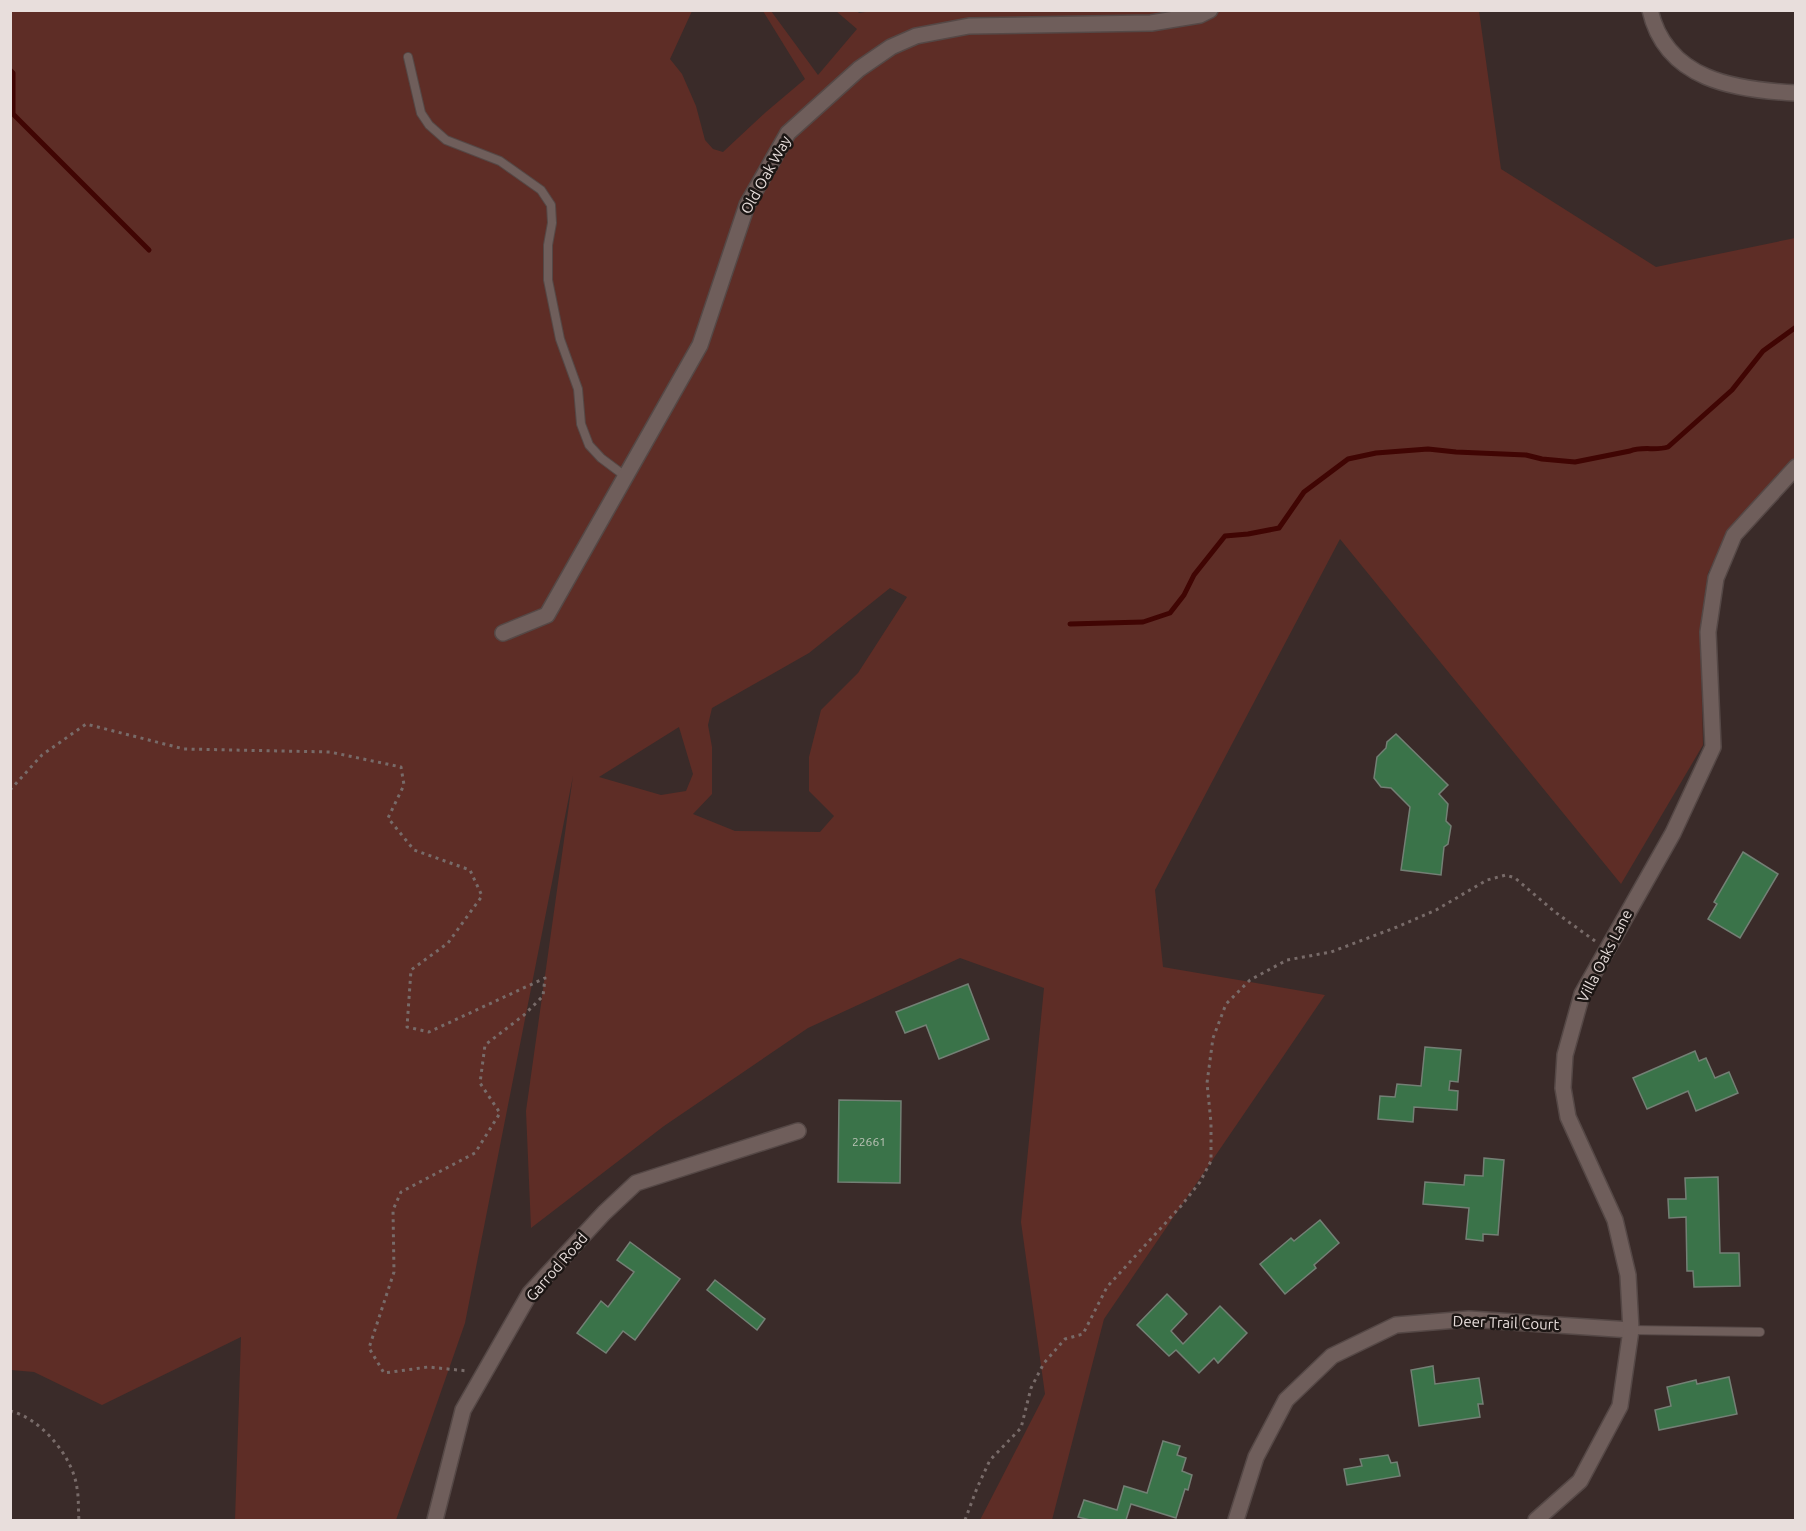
<svg xmlns="http://www.w3.org/2000/svg" width="1806" height="1531" font-family="Ubuntu,sans-serif">
<style>
.green{fill:#5e2d26;fill-rule:evenodd}
.lines{fill:none;stroke-linecap:round;stroke-linejoin:round}
.stream{stroke:#400503;stroke-width:5}
.building{fill:#3a7349;stroke:#738075;stroke-width:1.5}
.lane-casing{stroke:#554846;stroke-width:10}
.street-casing{stroke:#554846;stroke-width:18}
.path{stroke:#786b69;stroke-width:3;stroke-dasharray:3 4.5;stroke-linecap:butt}
.lane{stroke:#6f5e5b;stroke-width:8}
.street{stroke:#6f5e5b;stroke-width:15}
.labels{text-anchor:middle;stroke-width:5;stroke-linejoin:round;paint-order:stroke}
.number-label{font-size:12px;fill:#bcc3b7}
.street-label{font-size:15px;fill:#e8dedc;stroke:#1c1614}
</style>
<rect width="100%" height="100%" fill="#3a2b29"/>
<path class="green" d="M878 10 1479 11 1501 169 1656 267 1795 238V459L1729 532 1708 573 1700 628 1703 745 1621 884 1340 539 1155 890 1163 967 1325 995 1104 1319 1052 1520H980L1045 1394 1021 1222 1044 988 960 958 808 1028 664 1126 531 1228 526 1111 573 776 465 1323 396 1520H235L241 1337 102 1405 34 1372 11 1370 10 11H692L670 59 682 74 696 106 705 140 713 149 723 152 766 112 805 79 763 11H771L818 75 857 29 836 11H857L859 13ZM890 588 907 597 858 673 821 710 809 757V791L834 816 820 832 735 831 693 814 712 794V747L708 725 712 708 809 653ZM679 727 693 774 686 791 661 795 599 777Z"/>
<g class="lines">
<g class="stream">
<path d="M10 70 13 73V114L149 250"/>
<path d="M1070 624 1143 622 1170 613 1184 595 1194 575 1225 536 1248 534 1279 528 1304 492 1348 459 1376 453 1428 449 1456 452 1526 455 1542 459 1575 462 1630 451C1642 446 1656 451 1668 447L1732 390 1763 351 1796 327"/>
</g>
</g>
<g class="building">
<path d="M1396 734 1448 785 1439 794 1448 804 1446 821 1451 826 1448 844 1444 847 1441 875 1401 870 1410 807 1391 788 1381 787 1374 778 1377 757 1386 748 1387 742Z"/>
<path d="M1743 852 1778 874 1740 938 1708 919 1717 904 1714 902Z"/>
<path d="M968 984 989 1039 939 1059 926 1025 905 1033 896 1012Z"/>
<path d="M1425 1047 1461 1050 1458 1082 1450 1081 1449 1090 1458 1091 1457 1110 1414 1107 1413 1122 1378 1119 1380 1096 1395 1097 1397 1084 1421 1086Z"/>
<path d="M1695 1051 1699 1061 1706 1058 1715 1078 1729 1072 1738 1093 1696 1111 1688 1091 1647 1109 1633 1078Z"/>
<path d="M839 1100 901 1101 900 1183 838 1182Z"/>
<path d="M1484 1158 1504 1160 1498 1235 1483 1234V1241L1466 1239 1469 1208 1423 1204 1425 1182 1464 1185 1465 1175 1483 1176Z"/>
<path d="M1718 1177 1720 1253H1739L1740 1286 1694 1287 1693 1271H1687L1686 1217 1669 1218 1668 1199H1686L1685 1178Z"/>
<path d="M1320 1220 1339 1243 1314 1265 1316 1268 1285 1294 1260 1264 1291 1238 1294 1241Z"/>
<path d="M630 1242 680 1279 635 1340 623 1331 606 1353 577 1333 601 1301 608 1307 634 1272 617 1260Z"/>
<path d="M715 1280 765 1319 757 1330 707 1290Z"/>
<path d="M1167 1294 1187 1314 1171 1331 1183 1344 1220 1306 1247 1333 1218 1363 1214 1358 1199 1373 1176 1350 1169 1356 1137 1325Z"/>
<path d="M1433 1366 1435 1384 1479 1378 1483 1404H1478L1480 1417 1419 1426 1411 1370Z"/>
<path d="M1729 1377 1737 1414 1659 1430 1655 1410 1671 1406 1667 1387 1696 1380 1697 1384Z"/>
<path d="M1163 1441 1180 1446 1177 1455 1186 1458 1182 1471 1192 1475 1188 1490 1185 1489 1176 1518 1131 1504 1126 1520H1090L1078 1517 1084 1500 1117 1510 1124 1486 1147 1493Z"/>
<path d="M1388 1455 1391 1463 1397 1462 1400 1476 1347 1485 1344 1469 1362 1466 1360 1459Z"/>
</g>
<g class="lines">
<defs>
<g id="lane">
<path d="M408 57 421 113 429 125 446 140 500 161 541 190 551 205 552 223 548 245V280L560 339 578 389 581 424 589 445 601 458 625 476"/>
<path d="M1631 1330 1760 1332"/>
</g>
<g id="street">
<path d="M1650 10C1666 80 1735 90 1796 93"/>
<path d="M503 633 547 615 700 345 747 205 788 133 859 69 891 47 916 36 969 26 1151 23 1200 15 1210 10"/>
<path d="M435 1520 463 1410 530 1293 604 1213 636 1183 798 1131"/>
<path d="M1236 1520 1256 1457 1286 1400 1332 1356 1396 1325 1469 1319 1631 1330"/>
<path d="M1536 1520 1580 1481 1620 1406 1631 1330 1628 1275 1615 1220 1568 1117 1563 1088 1565 1055 1582 994 1673 833 1713 747 1708 632 1716 578 1734 535 1796 467"/>
</g>
</defs>
<use href="#lane" class="lane-casing"/>
<use href="#street" class="street-casing"/>
<g class="path">
<path d="M10 790 42 755 86 724 184 749 330 752 401 767 404 785 388 818 414 850 470 870 482 896 448 943 411 970 407 1027 429 1032 545 978 543 996 524 1015 485 1045 480 1083 500 1113 475 1153 401 1192 393 1210 394 1272 369 1348 384 1373 428 1367 468 1371"/>
<path d="M10 1411C41 1418 73 1457 77 1488 79 1499 78 1510 79 1520"/>
<path d="M965 1520 977 1488 990 1460 1021 1428 1031 1388 1044 1363 1065 1339 1083 1334 1107 1287 1181 1206 1200 1182 1211 1161V1123L1207 1083 1213 1038 1226 1004 1250 980 1287 960 1331 952 1397 927 1436 910 1487 880 1506 875 1515 878 1555 912 1595 941"/>
</g>
<use href="#lane" class="lane"/>
<use href="#street" class="street"/>
</g>
<g class="labels">
<g class="number-label">
<text x="869" y="1146">22661</text>
</g>
<g class="street-label">
<text transform="translate(766 175) rotate(-61)" y="5">Old Oak Way</text>
<text transform="translate(1605 956) rotate(-63)" y="5">Villa Oaks Lane</text>
<text transform="translate(557 1267) rotate(-49)" y="5">Garrod Road</text>
<text transform="translate(1506 1323) rotate(2)" y="5">Deer Trail Court</text>
</g>
</g>
<rect width="1806" height="1531" fill="none" stroke="#e8dedc" stroke-width="24"/>
</svg>
